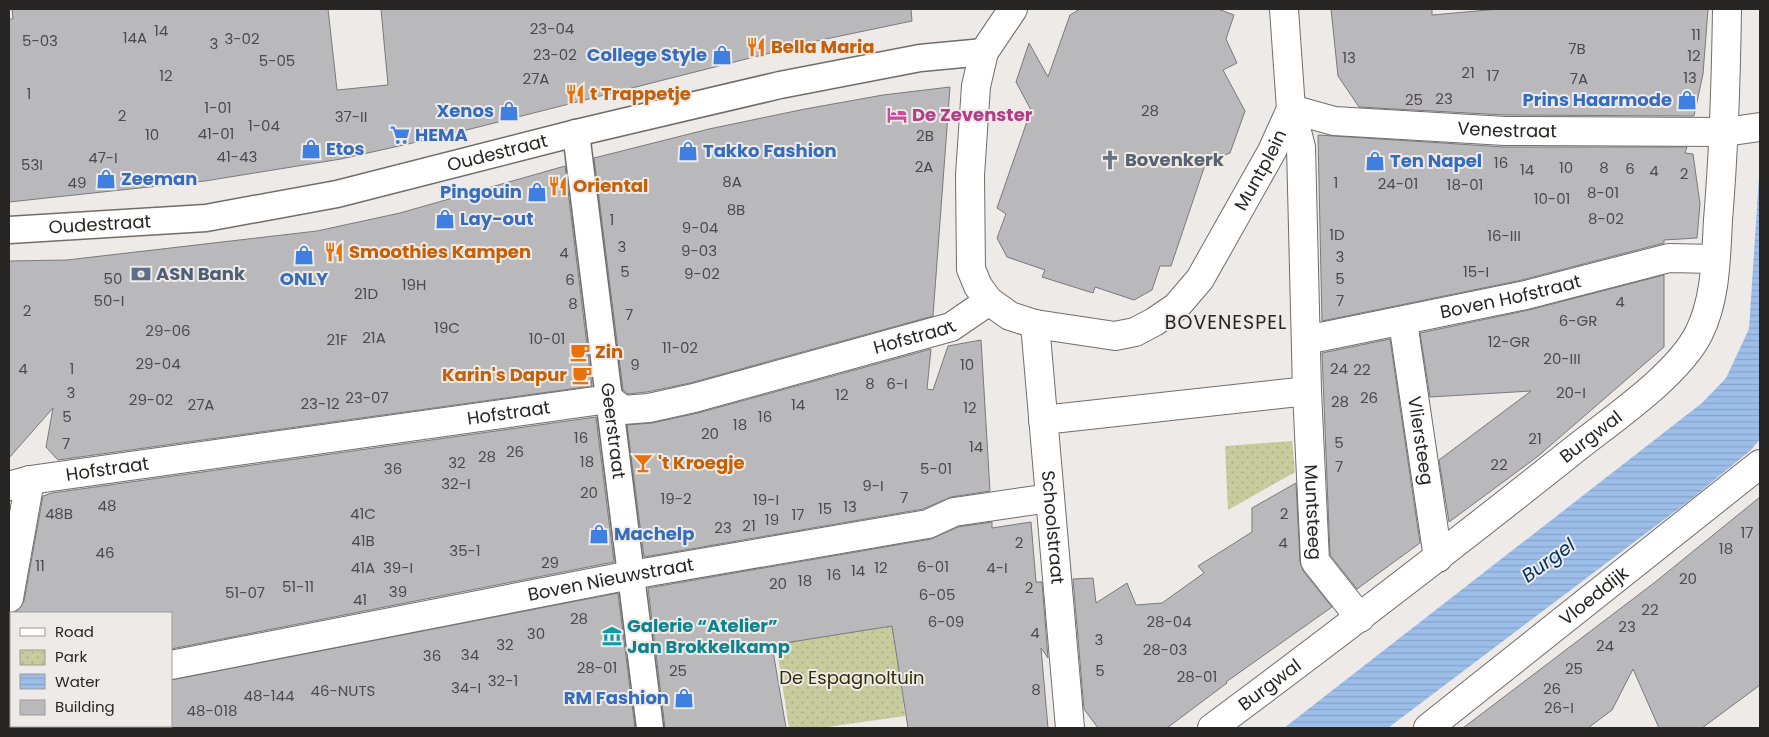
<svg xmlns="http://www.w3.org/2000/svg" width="1769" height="737" font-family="Poppins,sans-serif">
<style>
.park{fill:url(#park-dots)}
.water{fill:url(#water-rules)}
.building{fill:#b9b8bb;stroke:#7a797c}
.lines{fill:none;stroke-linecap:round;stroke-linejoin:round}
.pedestrian-casing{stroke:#706d6b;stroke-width:29}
.minor-casing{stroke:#706d6b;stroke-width:30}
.pedestrian{stroke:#fff;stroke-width:26}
.minor{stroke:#fff;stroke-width:28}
.labels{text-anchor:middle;stroke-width:4;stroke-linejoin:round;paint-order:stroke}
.number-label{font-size:15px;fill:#4c4a4a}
.food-label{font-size:18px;font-weight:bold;fill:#c56008;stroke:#edeae7;text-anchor:start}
.shop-label{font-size:18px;font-weight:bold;fill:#366cbe;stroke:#edeae7;text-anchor:start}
.hotel-label{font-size:18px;font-weight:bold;fill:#b23c85;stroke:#edeae7;text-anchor:start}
.street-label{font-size:18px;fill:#272625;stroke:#edeae7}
.worship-label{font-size:18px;font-weight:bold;fill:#5b616d;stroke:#edeae7;text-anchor:start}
.service-label{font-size:18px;font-weight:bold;fill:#4e5e75;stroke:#edeae7;text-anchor:start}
.culture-label{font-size:18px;font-weight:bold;fill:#0d838f;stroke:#edeae7;text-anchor:start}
.park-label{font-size:18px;fill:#2d2e03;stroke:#edeae7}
.neighbourhood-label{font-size:19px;letter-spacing:1px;fill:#272625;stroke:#edeae7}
.water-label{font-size:19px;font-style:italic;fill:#033568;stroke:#edeae7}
</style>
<defs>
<pattern id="park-dots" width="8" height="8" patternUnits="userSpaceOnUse" patternTransform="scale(1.25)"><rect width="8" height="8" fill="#c8cb9c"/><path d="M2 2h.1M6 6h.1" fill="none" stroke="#acae86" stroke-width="1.8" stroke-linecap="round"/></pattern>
<pattern id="water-rules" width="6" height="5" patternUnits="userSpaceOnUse" patternTransform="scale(1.25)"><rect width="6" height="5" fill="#9cbee9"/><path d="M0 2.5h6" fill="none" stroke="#86a3c8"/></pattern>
</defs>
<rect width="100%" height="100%" fill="#edeae7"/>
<g class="park">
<path d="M1292 441 1295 472 1228 510 1225 446Z"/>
<path d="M893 626 905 716 820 728H789L776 644Z"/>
</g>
<path class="water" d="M1760 162V439L1751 450 1690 500 1388 728H1284L1702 403 1726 378 1749 329Z"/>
<g class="building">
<path d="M12 9H328L337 90 388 85 381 9H911L912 21 821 40 439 137 341 159 205 181 9 202V19H13Z"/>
<path d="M1080 9H1218L1234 15 1226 39 1237 63 1223 70 1245 111 1230 153 1206 162 1171 266H1160L1152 290 1134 300 1095 287 1093 293 1042 277 1045 270 1007 257 997 238 1006 214 997 208 1031 110 1016 82 1029 43 1048 77 1070 15Z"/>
<path d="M1331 9H1432V15L1499 9H1708L1703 74 1694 116 1505 115 1359 107 1338 76Z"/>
<path d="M950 87 933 316 690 383 647 392 628 394 623 390 594 158 709 129 805 109 883 95Z"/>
<path d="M1318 135 1504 147H1687L1685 153 1693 154 1700 204 1697 238 1664 240V243L1522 280 1322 321Z"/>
<path d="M565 166 592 386 58 460 46 447 53 408 9 458V261L67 260 317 231 400 213Z"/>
<path d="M1664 275V347L1537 457 1449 522 1439 460 1531 391 1430 397 1420 333 1529 310Z"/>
<path d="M1390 339 1420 543 1357 589 1330 555 1322 353Z"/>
<path d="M981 340 990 491 951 497 923 509 644 557 627 425 652 423 698 413 931 349 927 389 933 390 948 346Z"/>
<path d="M596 417 614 562 171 649V613H15L24 601 43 496 52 493Z"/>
<path d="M1296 483 1300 562 1303 571 1332 607 1226 682 1227 683 1167 728H1098L1084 709 1073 579 1093 578 1096 603 1127 583 1136 605 1162 603 1204 573 1198 566 1252 532V508Z"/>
<path d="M1760 497V685L1702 728H1659L1633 669 1612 710 1588 728H1463L1654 583Z"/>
<path d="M992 522V528L1031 522 1036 582H1042L1048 658 1041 648 1048 728H908L892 626 772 645 786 728H665L648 588 931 539 958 527Z"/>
<path d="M618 593 635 728H171V680Z"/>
</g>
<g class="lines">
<defs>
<g id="pedestrian">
<path id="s1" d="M576 133 650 728"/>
<path id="s2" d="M9 230 206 218 337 194 576 133 780 85 920 58 984 52"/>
</g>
<g id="minor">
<path id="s3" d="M1013 9 984 52 976 86 970 175 971 269 978 286 989 301 1010 316 1035 324 1115 336 1135 332 1154 322 1176 307 1200 279 1272 151 1291 109"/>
<path id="s4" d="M1284 9 1291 109 1301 147 1307 391 1315 561 1360 618"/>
<path id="s5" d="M1291 109 1334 121 1505 131 1725 132 1760 127"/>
<path id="s6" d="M1403 322 1438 558"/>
<path id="s7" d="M1035 324 1070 728"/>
<path id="s8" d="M1306 340 1526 295 1669 258 1715 259"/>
<path d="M1043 420 1307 391"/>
<path id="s9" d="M9 486 30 480 609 399 623 410 649 408 694 398 951 327 989 301"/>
<path d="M9 598 30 480"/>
<path id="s10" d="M171 665 631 575 928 524 954 512 1050 498"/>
<path d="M9 697 11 696"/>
<path id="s11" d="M1212 728C1333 638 1452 547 1570 453 1608 422 1677 377 1699 333 1716 299 1716 257 1718 220 1724 149 1726 79 1727 9"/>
<path id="s12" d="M1428 728 1760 464"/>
</g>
</defs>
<use href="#pedestrian" class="pedestrian-casing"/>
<use href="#minor" class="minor-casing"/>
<use href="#pedestrian" class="pedestrian"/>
<use href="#minor" class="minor"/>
</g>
<defs>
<symbol id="restaurant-bare" viewBox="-9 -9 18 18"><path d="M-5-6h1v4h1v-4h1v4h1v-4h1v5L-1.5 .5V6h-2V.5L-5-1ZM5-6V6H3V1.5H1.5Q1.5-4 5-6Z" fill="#e8710a" stroke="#edeae7" stroke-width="2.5" paint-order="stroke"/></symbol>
<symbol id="shop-bare" viewBox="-9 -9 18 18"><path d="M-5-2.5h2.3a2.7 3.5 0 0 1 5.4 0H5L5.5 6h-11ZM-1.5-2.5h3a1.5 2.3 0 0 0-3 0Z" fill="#3f7fe0" stroke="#edeae7" stroke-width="2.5" paint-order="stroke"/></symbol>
<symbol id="hotel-bare" viewBox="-9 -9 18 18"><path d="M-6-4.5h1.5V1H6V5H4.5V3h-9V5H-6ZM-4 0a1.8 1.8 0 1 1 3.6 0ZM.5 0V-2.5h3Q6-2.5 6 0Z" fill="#d1479c" stroke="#edeae7" stroke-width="2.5" paint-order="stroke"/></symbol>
<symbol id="supermarket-bare" viewBox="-9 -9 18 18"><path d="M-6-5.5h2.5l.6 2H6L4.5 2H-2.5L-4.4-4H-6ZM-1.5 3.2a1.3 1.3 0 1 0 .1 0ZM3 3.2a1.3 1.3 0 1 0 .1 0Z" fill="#3f7fe0" stroke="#edeae7" stroke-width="2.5" paint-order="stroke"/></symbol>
<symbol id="church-bare" viewBox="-9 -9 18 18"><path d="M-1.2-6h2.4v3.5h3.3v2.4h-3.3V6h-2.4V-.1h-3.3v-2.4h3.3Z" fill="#6b7280" stroke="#edeae7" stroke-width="2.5" paint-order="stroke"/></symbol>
<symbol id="bank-bare" viewBox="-9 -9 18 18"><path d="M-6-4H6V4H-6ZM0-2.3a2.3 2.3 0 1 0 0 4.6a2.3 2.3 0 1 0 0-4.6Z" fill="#5c6f8a" stroke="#edeae7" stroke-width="2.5" paint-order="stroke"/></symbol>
<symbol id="cafe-bare" viewBox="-9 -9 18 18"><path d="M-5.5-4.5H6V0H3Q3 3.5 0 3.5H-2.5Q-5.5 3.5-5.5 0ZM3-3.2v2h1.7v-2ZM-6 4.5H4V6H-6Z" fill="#e8710a" stroke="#edeae7" stroke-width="2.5" paint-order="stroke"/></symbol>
<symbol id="bar-bare" viewBox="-9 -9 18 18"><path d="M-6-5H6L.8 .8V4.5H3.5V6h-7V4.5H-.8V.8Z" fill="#e8710a" stroke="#edeae7" stroke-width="2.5" paint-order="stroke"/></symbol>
<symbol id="museum-bare" viewBox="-9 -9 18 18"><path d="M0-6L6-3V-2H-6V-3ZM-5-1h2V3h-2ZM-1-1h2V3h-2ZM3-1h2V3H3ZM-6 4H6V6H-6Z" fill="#0f9aa8" stroke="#edeae7" stroke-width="2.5" paint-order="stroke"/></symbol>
</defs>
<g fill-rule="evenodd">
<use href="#restaurant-bare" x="742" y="33" width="28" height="28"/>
<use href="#shop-bare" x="708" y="41" width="28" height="28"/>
<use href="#restaurant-bare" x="561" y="80" width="28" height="28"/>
<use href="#shop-bare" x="1673" y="86" width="28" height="28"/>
<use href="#shop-bare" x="495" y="97" width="28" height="28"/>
<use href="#hotel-bare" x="883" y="101" width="28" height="28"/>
<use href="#supermarket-bare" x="386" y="121" width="28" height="28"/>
<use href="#shop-bare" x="297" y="135" width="28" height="28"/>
<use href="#shop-bare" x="674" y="137" width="28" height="28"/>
<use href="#church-bare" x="1096" y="146" width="28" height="28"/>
<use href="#shop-bare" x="1361" y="147" width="28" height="28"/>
<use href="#shop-bare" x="92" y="165" width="28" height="28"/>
<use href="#restaurant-bare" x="544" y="172" width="28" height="28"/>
<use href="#shop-bare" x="523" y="178" width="28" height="28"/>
<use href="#shop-bare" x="431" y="205" width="28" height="28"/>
<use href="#restaurant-bare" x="320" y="238" width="28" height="28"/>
<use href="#shop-bare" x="290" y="241" width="28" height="28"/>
<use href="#bank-bare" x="127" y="260" width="28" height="28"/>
<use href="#cafe-bare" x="566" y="338" width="28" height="28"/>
<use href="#cafe-bare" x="568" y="361" width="28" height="28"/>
<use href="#bar-bare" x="629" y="449" width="28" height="28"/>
<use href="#shop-bare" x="585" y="520" width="28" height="28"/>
<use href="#museum-bare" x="598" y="622" width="28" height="28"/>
<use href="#shop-bare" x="670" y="684" width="28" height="28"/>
</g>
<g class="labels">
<g class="number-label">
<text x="552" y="34">23-04</text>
<text x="161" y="36">14</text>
<text x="1696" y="40">11</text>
<text x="135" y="43">14A</text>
<text x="242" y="44">3-02</text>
<text x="40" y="46">5-03</text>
<text x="214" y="49">3</text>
<text x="1577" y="54">7B</text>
<text x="555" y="60">23-02</text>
<text x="1694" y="61">12</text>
<text x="1349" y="63">13</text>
<text x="277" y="66">5-05</text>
<text x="1468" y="78">21</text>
<text x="166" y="81">12</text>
<text x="1493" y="81">17</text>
<text x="1690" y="83">13</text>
<text x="536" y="84">27A</text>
<text x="1579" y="84">7A</text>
<text x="29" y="99">1</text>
<text x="1444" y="104">23</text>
<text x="1414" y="105">25</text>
<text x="218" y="113">1-01</text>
<text x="1150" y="116">28</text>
<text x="122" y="121">2</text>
<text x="351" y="122">37-II</text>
<text x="264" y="131">1-04</text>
<text x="216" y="139">41-01</text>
<text x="152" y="140">10</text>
<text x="925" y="141">2B</text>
<text x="237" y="162">41-43</text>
<text x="103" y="163">47-I</text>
<text x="1501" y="168">16</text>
<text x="32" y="170">53I</text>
<text x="924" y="172">2A</text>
<text x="1566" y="173">10</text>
<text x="1604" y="173">8</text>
<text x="1630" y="174">6</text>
<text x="1527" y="175">14</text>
<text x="1654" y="176">4</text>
<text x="1684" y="179">2</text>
<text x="732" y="187">8A</text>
<text x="77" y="188">49</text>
<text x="1336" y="188">1</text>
<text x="1398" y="189">24-01</text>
<text x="1465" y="190">18-01</text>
<text x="1603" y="198">8-01</text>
<text x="1552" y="204">10-01</text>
<text x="736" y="215">8B</text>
<text x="1606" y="224">8-02</text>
<text x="612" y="225">1</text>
<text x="700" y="233">9-04</text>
<text x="1337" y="240">1D</text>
<text x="1504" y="241">16-III</text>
<text x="622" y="252">3</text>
<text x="699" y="256">9-03</text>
<text x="564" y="258">4</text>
<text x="1340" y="262">3</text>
<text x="625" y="277">5</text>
<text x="1476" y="277">15-I</text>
<text x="702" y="279">9-02</text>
<text x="113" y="284">50</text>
<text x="1340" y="284">5</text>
<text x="570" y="285">6</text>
<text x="414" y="290">19H</text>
<text x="366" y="299">21D</text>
<text x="109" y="306">50-I</text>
<text x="1340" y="306">7</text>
<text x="1620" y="307">4</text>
<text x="573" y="309">8</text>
<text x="27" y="316">2</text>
<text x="629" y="320">7</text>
<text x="1578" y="326">6-GR</text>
<text x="447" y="333">19C</text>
<text x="168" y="336">29-06</text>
<text x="374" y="343">21A</text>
<text x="547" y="344">10-01</text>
<text x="337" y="345">21F</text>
<text x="1509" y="347">12-GR</text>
<text x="680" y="353">11-02</text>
<text x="1562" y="364">20-III</text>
<text x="158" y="369">29-04</text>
<text x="635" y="370">9</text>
<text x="967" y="370">10</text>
<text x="23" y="374">4</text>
<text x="72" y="374">1</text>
<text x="1339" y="374">24</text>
<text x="1362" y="375">22</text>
<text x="870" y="389">8</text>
<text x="897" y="389">6-I</text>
<text x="71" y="398">3</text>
<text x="1571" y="398">20-I</text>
<text x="842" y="400">12</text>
<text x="367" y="403">23-07</text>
<text x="1369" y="403">26</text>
<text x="151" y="405">29-02</text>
<text x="1340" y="407">28</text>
<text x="320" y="409">23-12</text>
<text x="201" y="410">27A</text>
<text x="798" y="410">14</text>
<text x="970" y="413">12</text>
<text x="67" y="422">5</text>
<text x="765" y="422">16</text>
<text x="740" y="430">18</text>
<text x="710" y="439">20</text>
<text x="581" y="443">16</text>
<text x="1535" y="444">21</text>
<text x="1339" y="448">5</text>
<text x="66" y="449">7</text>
<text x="976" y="452">14</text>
<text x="515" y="457">26</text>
<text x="487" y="462">28</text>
<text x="587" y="467">18</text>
<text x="457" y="468">32</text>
<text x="1499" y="470">22</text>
<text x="1339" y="472">7</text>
<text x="393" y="474">36</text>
<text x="936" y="474">5-01</text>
<text x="456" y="489">32-I</text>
<text x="873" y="491">9-I</text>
<text x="589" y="498">20</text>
<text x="904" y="503">7</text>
<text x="676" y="504">19-2</text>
<text x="766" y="505">19-I</text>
<text x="107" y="511">48</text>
<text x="850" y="512">13</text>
<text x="825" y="514">15</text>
<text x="59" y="519">48B</text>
<text x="363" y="519">41C</text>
<text x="1284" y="519">2</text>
<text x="798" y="520">17</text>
<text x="772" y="525">19</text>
<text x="749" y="531">21</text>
<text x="723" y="533">23</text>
<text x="1747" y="538">17</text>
<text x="363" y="546">41B</text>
<text x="1019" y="548">2</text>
<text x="1283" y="548">4</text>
<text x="1726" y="554">18</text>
<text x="465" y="556">35-1</text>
<text x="105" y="558">46</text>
<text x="550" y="568">29</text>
<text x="40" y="571">11</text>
<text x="933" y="572">6-01</text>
<text x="363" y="573">41A</text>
<text x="398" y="573">39-I</text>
<text x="881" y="573">12</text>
<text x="997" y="573">4-I</text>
<text x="858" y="576">14</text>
<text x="834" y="580">16</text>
<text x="1688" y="584">20</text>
<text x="805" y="586">18</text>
<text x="778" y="589">20</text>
<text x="298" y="592">51-11</text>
<text x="1029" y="593">2</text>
<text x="398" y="597">39</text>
<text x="245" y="598">51-07</text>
<text x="937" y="600">6-05</text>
<text x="360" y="605">41</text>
<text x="1650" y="615">22</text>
<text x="579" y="624">28</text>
<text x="946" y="627">6-09</text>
<text x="1169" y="627">28-04</text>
<text x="1627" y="632">23</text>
<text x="1035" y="638">4</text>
<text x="536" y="639">30</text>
<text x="1099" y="645">3</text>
<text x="505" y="650">32</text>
<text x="1605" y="651">24</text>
<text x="1165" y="655">28-03</text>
<text x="470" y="660">34</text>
<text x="432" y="661">36</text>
<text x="597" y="673">28-01</text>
<text x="1574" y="674">25</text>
<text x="678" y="676">25</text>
<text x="1100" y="676">5</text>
<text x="1197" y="682">28-01</text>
<text x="503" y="686">32-1</text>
<text x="466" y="693">34-I</text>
<text x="1552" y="694">26</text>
<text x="1036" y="695">8</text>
<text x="343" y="696">46-NUTS</text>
<text x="269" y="701">48-144</text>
<text x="1559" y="713">26-I</text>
<text x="212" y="716">48-018</text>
</g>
<g class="food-label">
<text x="771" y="53">Bella Maria</text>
<text x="590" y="100">t Trappetje</text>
<text x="573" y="192">Oriental</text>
<text x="349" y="258">Smoothies Kampen</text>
<text x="595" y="358">Zin</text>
<text x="567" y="381" text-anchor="end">Karin's Dapur</text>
<text x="658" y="469">'t Kroegje</text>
</g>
<g class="shop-label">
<text x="707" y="61" text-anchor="end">College Style</text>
<text x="1672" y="106" text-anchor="end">Prins Haarmode</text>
<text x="494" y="117" text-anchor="end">Xenos</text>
<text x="415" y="141">HEMA</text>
<text x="326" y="155">Etos</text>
<text x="703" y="157">Takko Fashion</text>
<text x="1390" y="167">Ten Napel</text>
<text x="121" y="185">Zeeman</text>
<text x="522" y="198" text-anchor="end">Pingouin</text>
<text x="460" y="225">Lay-out</text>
<text x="304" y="285" text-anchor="middle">ONLY</text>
<text x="614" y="540">Machelp</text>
<text x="669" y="704" text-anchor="end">RM Fashion</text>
</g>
<g class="hotel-label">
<text x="912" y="121">De Zevenster</text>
</g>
<g class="street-label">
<text dy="6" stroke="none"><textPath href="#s5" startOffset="218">Venestraat</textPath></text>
<text dy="6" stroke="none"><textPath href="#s2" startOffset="496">Oudestraat</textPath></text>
<text dy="6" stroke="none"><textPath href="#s3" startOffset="670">Muntplein</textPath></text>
<text dy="6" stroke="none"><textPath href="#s2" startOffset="91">Oudestraat</textPath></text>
<text dy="6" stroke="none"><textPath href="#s8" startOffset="209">Boven Hofstraat</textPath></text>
<text dy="6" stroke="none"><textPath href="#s9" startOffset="925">Hofstraat</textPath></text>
<text dy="6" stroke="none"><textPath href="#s9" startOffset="505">Hofstraat</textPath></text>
<text dy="6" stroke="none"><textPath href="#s1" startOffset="300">Geerstraat</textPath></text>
<text dy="6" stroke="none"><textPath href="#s11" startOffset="478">Burgwal</textPath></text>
<text dy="6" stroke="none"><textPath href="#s6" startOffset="120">Vliersteeg</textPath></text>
<text dy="6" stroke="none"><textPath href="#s9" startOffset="100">Hofstraat</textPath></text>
<text dy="6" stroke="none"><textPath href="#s4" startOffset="505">Muntsteeg</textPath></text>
<text dy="6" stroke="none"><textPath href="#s7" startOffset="204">Schoolstraat</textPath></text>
<text dy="6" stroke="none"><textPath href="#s10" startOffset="448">Boven Nieuwstraat</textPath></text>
<text dy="6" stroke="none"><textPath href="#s12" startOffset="212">Vloeddijk</textPath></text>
<text dy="6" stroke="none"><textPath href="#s11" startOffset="72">Burgwal</textPath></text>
</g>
<g class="worship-label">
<text x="1125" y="166">Bovenkerk</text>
</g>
<g class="service-label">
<text x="156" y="280">ASN Bank</text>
</g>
<g class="culture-label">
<text x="627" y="632">Galerie “Atelier”<tspan x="627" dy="21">Jan Brokkelkamp</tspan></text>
</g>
<g class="park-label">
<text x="852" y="684">De Espagnoltuin</text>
</g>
<g class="neighbourhood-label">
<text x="1226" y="329">BOVENESPEL</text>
</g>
<g class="water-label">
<text transform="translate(1548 560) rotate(-36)" y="7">Burgel</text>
</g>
</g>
<rect width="1769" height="737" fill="none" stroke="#272625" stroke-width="20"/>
<rect x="10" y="612" width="162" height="115" fill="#edeae7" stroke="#9e9c99"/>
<rect x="20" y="628" width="25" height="8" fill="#ffffff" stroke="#9e9c99"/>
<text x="55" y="637" font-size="15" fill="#272625">Road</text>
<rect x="20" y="650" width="25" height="15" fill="url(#park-dots)" stroke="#9e9c99"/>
<text x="55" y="662" font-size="15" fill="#272625">Park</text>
<rect x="20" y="674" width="25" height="15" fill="url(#water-rules)" stroke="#9e9c99"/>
<text x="55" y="687" font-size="15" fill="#272625">Water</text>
<rect x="20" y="700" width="25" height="15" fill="#b9b8bb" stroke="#9e9c99"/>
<text x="55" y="712" font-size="15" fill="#272625">Building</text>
</svg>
